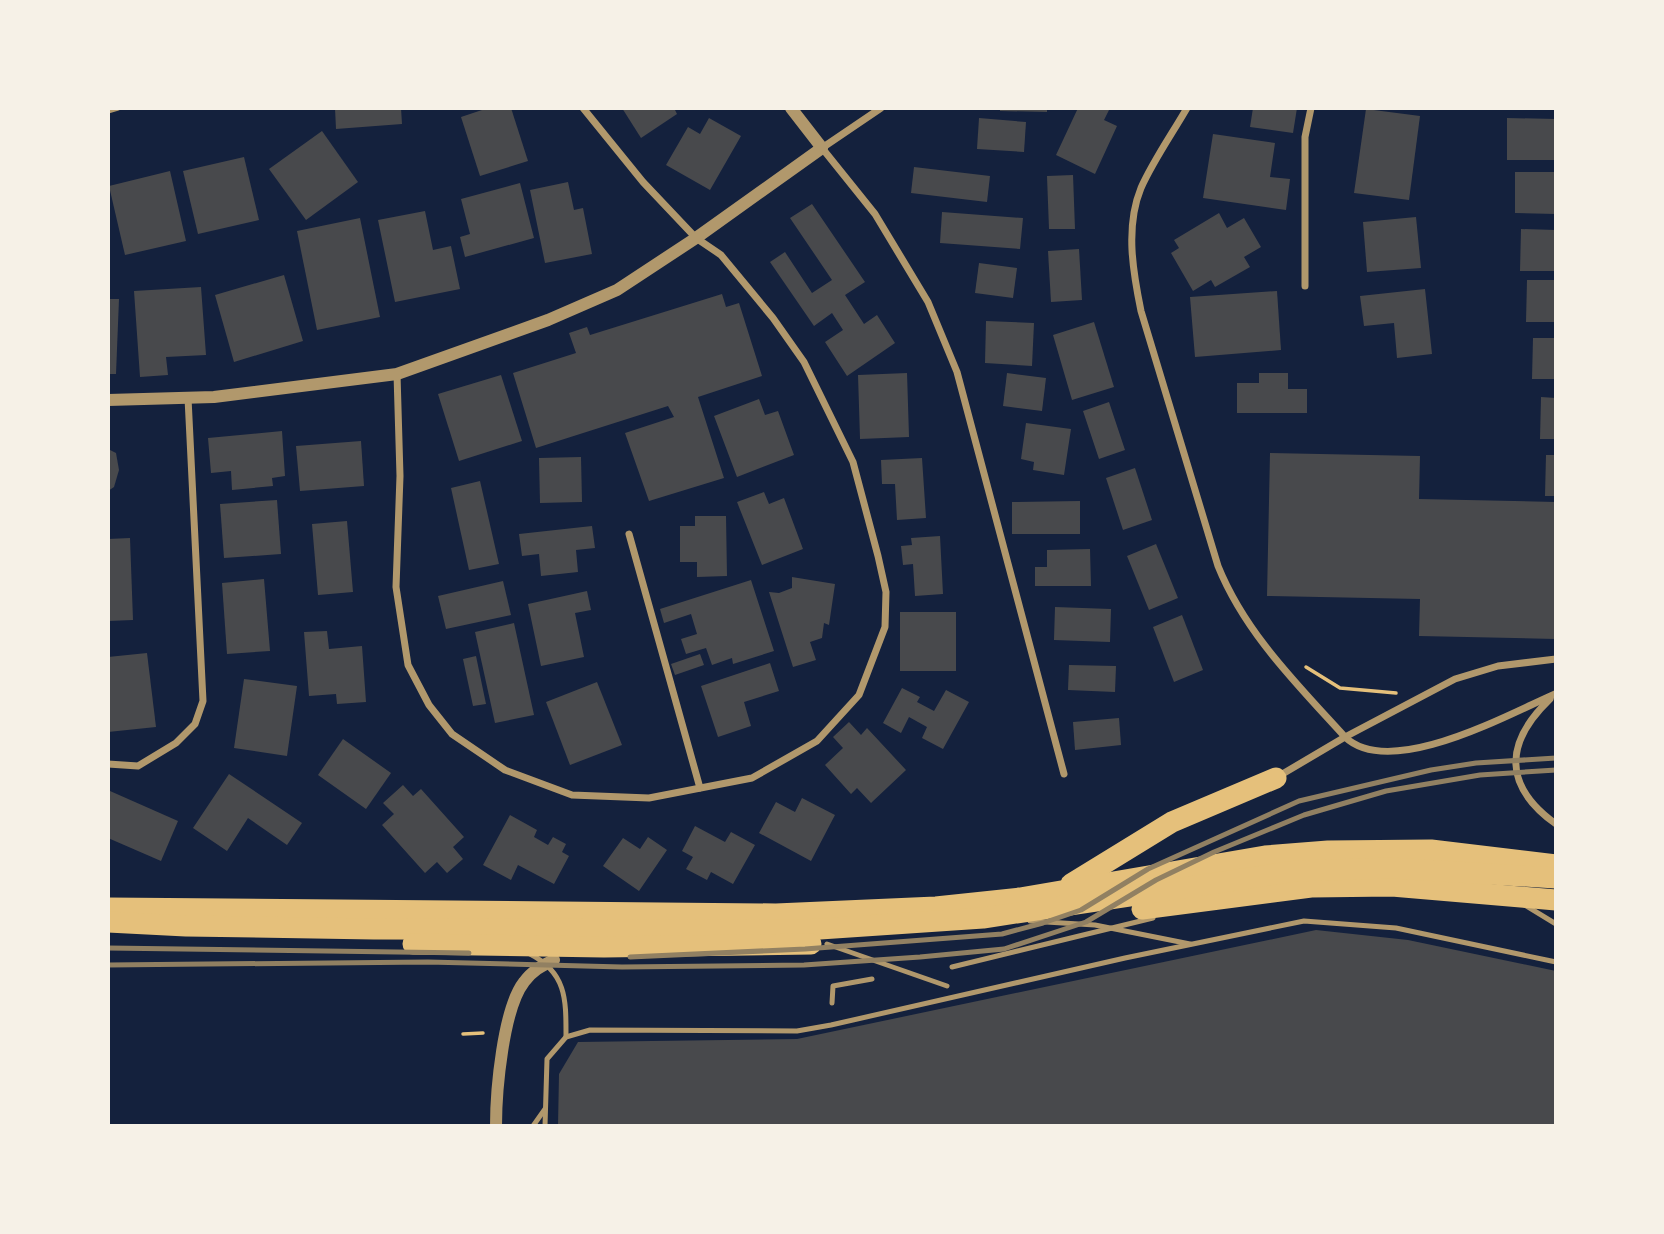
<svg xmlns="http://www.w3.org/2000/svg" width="1664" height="1234" font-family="Overpass,sans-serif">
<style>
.building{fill:#48494c}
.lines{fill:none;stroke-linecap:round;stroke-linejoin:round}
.path{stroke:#e5c07b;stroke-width:3.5}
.service{stroke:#b1986c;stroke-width:5}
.minor{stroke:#b1986c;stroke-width:7}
.tertiary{stroke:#b1986c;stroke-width:12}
.motorway{stroke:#e5c07b;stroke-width:21}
.rail{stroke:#918062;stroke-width:5}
</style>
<rect width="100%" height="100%" fill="#14213d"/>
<g class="building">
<path d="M335 108H401L402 124 336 129Z"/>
<path d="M488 108H511L528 161 480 176 461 117Z"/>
<path d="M622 108H674L677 114 641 138Z"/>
<path d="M1000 108H1047V112L1000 111Z"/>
<path d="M1078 108H1106L1109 110 1104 120 1117 126 1095 174 1056 155Z"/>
<path d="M1253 108H1297L1293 133 1250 127Z"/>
<path d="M1366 109 1420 116 1409 200 1354 193Z"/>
<path d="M709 118 741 136 710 190 666 165 688 127 700 134Z"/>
<path d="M979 118 1026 122 1024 152 977 149Z"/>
<path d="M1507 118 1556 119V160H1507Z"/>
<path d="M322 131 358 182 306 220 269 169Z"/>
<path d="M1213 134 1275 143 1270 177 1290 179 1286 210 1203 198Z"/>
<path d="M244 157 259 220 198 234 183 171Z"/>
<path d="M914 167 990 176 987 202 911 193Z"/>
<path d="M170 171 186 241 125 255 109 186Z"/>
<path d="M1515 172H1556V214L1515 213Z"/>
<path d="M1073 175 1075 229H1049L1047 176Z"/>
<path d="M568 182 574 210 583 208 592 254 545 263 530 190Z"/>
<path d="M520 183 534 238 465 257 460 237 470 234 461 199Z"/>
<path d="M812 204 865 282 845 295 864 324 877 315 895 343 847 376 825 342 843 330 832 313 814 326 770 262 785 252 812 293 832 280 790 218Z"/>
<path d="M425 211 433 250 451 246 460 289 395 302 378 220Z"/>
<path d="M942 212 1023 218 1020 249 940 243Z"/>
<path d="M1219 213 1227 228 1244 218 1261 247 1244 257 1250 267 1215 287 1211 280 1193 291 1171 253 1179 248 1174 240Z"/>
<path d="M1416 217 1421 268 1367 272 1363 222Z"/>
<path d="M360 218 380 317 317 330 297 231Z"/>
<path d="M1521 229 1556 230V271H1520Z"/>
<path d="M1079 249 1082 300 1051 302 1048 251Z"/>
<path d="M979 263 1017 268 1013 298 975 293Z"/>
<path d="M284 275 303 341 234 362 215 295Z"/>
<path d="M1527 280H1556V322H1526Z"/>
<path d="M201 287 206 355 166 357 168 375 140 377 134 291Z"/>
<path d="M1425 289 1432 354 1397 358 1394 323 1364 326 1360 296Z"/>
<path d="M1277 291 1281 350 1195 357 1190 297Z"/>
<path d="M722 294 726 307 739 303 762 376 698 397 724 478 649 501 625 433 674 417 668 406 536 448 513 373 576 353 569 333 587 327 590 335Z"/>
<path d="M108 299H119L116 374H108Z"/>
<path d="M986 321 1034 323 1032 366 985 363Z"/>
<path d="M1094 322 1114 387 1072 400 1053 335Z"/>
<path d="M1533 338H1556V379H1532Z"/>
<path d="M907 373 909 437 860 439 858 375Z"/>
<path d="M1007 373 1046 378 1042 411 1003 406Z"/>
<path d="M1259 373H1288V389H1307V413H1237V383H1259Z"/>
<path d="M501 375 522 441 459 461 438 394Z"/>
<path d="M1541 397 1556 398V439H1540Z"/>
<path d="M759 399 765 415 778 411 794 455 737 477 714 416Z"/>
<path d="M1109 402 1125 450 1099 459 1083 411Z"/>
<path d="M1026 423 1071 429 1064 475 1033 470 1034 462 1021 459Z"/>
<path d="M282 431 285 476 272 478 273 486 232 490 231 471 211 473 208 438Z"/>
<path d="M361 441 364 486 300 491 296 446Z"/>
<path d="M108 449 116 453 119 470 114 487 108 491Z"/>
<path d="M1270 453 1420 456 1419 499 1556 502V639L1419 636 1420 599 1267 596Z"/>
<path d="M1546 455H1556V496H1545Z"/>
<path d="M581 457 582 502 540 503 539 458Z"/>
<path d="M922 458 926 518 897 520 895 484H882L881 460Z"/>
<path d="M1135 468 1152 520 1123 530 1106 478Z"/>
<path d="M480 481 499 564 469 570 451 488Z"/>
<path d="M764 492 769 504 784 498 803 549 762 565 737 502Z"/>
<path d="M277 500 281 554 224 558 220 504Z"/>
<path d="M1080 501V534H1012V502Z"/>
<path d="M695 516H726L727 576 697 577V562H680V526H695Z"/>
<path d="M347 521 353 592 318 595 312 524Z"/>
<path d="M592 526 595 548 576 550 578 572 541 576 539 554 522 556 519 534Z"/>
<path d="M940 536 943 594 915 596 913 564 903 565 901 546 912 545 911 538Z"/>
<path d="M130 538 133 620 108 621V539Z"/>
<path d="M1156 544 1178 598 1149 610 1127 556Z"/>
<path d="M1090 549 1091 586H1035V567H1047V550Z"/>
<path d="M792 577 835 584 829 625 824 623 822 638 810 642 816 660 793 667 769 592 779 593 792 588Z"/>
<path d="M264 579 270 651 227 654 222 583Z"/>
<path d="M751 580 774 651 733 664 732 658 712 665 706 648 686 654 681 639 697 634 691 614 664 623 660 609Z"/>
<path d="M503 581 511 615 446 629 438 596Z"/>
<path d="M587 591 591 610 575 613 584 657 541 666 528 604Z"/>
<path d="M1055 607 1111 609 1110 642 1054 640Z"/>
<rect x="900" y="612" width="56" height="59"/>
<path d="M1182 615 1203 670 1174 682 1153 627Z"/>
<path d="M514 623 534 715 495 723 475 632Z"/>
<path d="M327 631 329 649 362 646 366 702 337 704 336 694 309 696 304 632Z"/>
<path d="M147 653 156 727 108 732V657Z"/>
<path d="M700 654 704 665 675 675 671 664Z"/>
<path d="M476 656 486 704 473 706 463 659Z"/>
<path d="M770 663 779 691 744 702 751 726 718 737 701 686Z"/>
<path d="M1069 665 1116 666 1115 692 1068 690Z"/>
<path d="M244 679 297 686 287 756 234 748Z"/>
<path d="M597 682 622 745 570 765 546 702Z"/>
<path d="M902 688 920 697 917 702 934 711 946 690 969 702 943 749 922 738 927 727 909 717 901 733 883 723Z"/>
<path d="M1119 718 1121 745 1075 750 1073 722Z"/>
<path d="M849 722 861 735 867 728 906 770 871 803 857 788 851 794 825 765 843 748 833 737Z"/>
<path d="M343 739 391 773 366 809 318 775Z"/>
<path d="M229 774 302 823 287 845 248 818 227 851 193 828Z"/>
<path d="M403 785 413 796 421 789 464 837 453 847 463 859 447 873 437 862 425 873 382 825 394 814 383 803Z"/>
<path d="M110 791 178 821 161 861 108 838Z"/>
<path d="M802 798 835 815 811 861 759 833 776 802 795 812Z"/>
<path d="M510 815 537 830 534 837 548 845 553 837 566 844 562 852 569 856 554 884 518 865 511 880 483 865Z"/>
<path d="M695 826 725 842 731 832 755 845 733 884 711 872 707 880 686 869 693 857 682 851Z"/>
<path d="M648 837 667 850 639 891 603 866 623 838 640 849Z"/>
<path d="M1316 930 1408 940 1556 971V1126H558L559 1074 578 1042 797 1039Z"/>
</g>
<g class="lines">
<g class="path">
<path d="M1306 667 1340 688 1396 693"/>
<path d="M463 1034 483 1033"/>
</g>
<g class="service">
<path d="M108 111 118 108"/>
<path d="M1523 904 1556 924"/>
<path d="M1030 921 1095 925 1190 944"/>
<path d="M827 944 947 986"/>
<path d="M530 954C567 973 566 1000 566 1037"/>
<path d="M952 967 1153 918"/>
<path d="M832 1003 833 986 872 979"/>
<path d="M533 1126 545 1109"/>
<path d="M545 1126 547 1059 566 1037 590 1030 797 1031 831 1025 1125 958 1304 921 1396 928 1556 962"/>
</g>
<g class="minor">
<path d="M881 108 822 148 875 214 928 302 957 372 1064 774"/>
<path d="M1187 108C1172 134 1153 161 1141 188 1125 227 1133 272 1141 311L1218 566C1245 633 1297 684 1345 737 1390 780 1507 715 1555 694"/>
<path d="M1305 286V137L1311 108"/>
<path d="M397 374 400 476 396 587 408 665 429 705 452 734 505 770 572 795 649 798 752 778 817 741 859 695 885 627 886 592 878 556 853 462 804 362 773 318 721 255 696 238 643 182 583 108"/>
<path d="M629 534 700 788"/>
<path d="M1550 699C1504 743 1503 786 1556 824"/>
<path d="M108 764 138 766 176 743 195 724 203 701 188 398"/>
<path d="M1279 776 1345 737 1455 679 1498 666 1556 659"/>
</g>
<g class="tertiary">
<path d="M108 400 214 397 397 374 548 320 617 290 696 238 822 148 791 108"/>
<path d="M496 1126C496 1091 503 1009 524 982 532 971 541 966 554 960"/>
</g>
<g class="motorway">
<path d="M1071 884 1172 822 1276 778"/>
<path d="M108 908 776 914 936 907 1020 898 1265 856 1328 851 1431 850 1556 865"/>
<path d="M1142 909 1311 887 1392 886 1556 900"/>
<path d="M108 922 186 926 374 929 805 930 983 918 1296 871 1391 868 1556 878"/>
<path d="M413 944 604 947 811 944"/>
</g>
<g class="rail">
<path d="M108 948 469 953"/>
<path d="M630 957 805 949 1002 934 1043 923 1081 910 1148 869 1299 801 1431 770 1476 763 1556 758"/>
<path d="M108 965 428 962 622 967 804 965 920 957 1004 949 1086 922 1156 880 1214 852 1304 815 1386 791 1480 775 1556 770"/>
</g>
</g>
<rect width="1664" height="1234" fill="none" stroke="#f6f1e7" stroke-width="220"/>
</svg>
